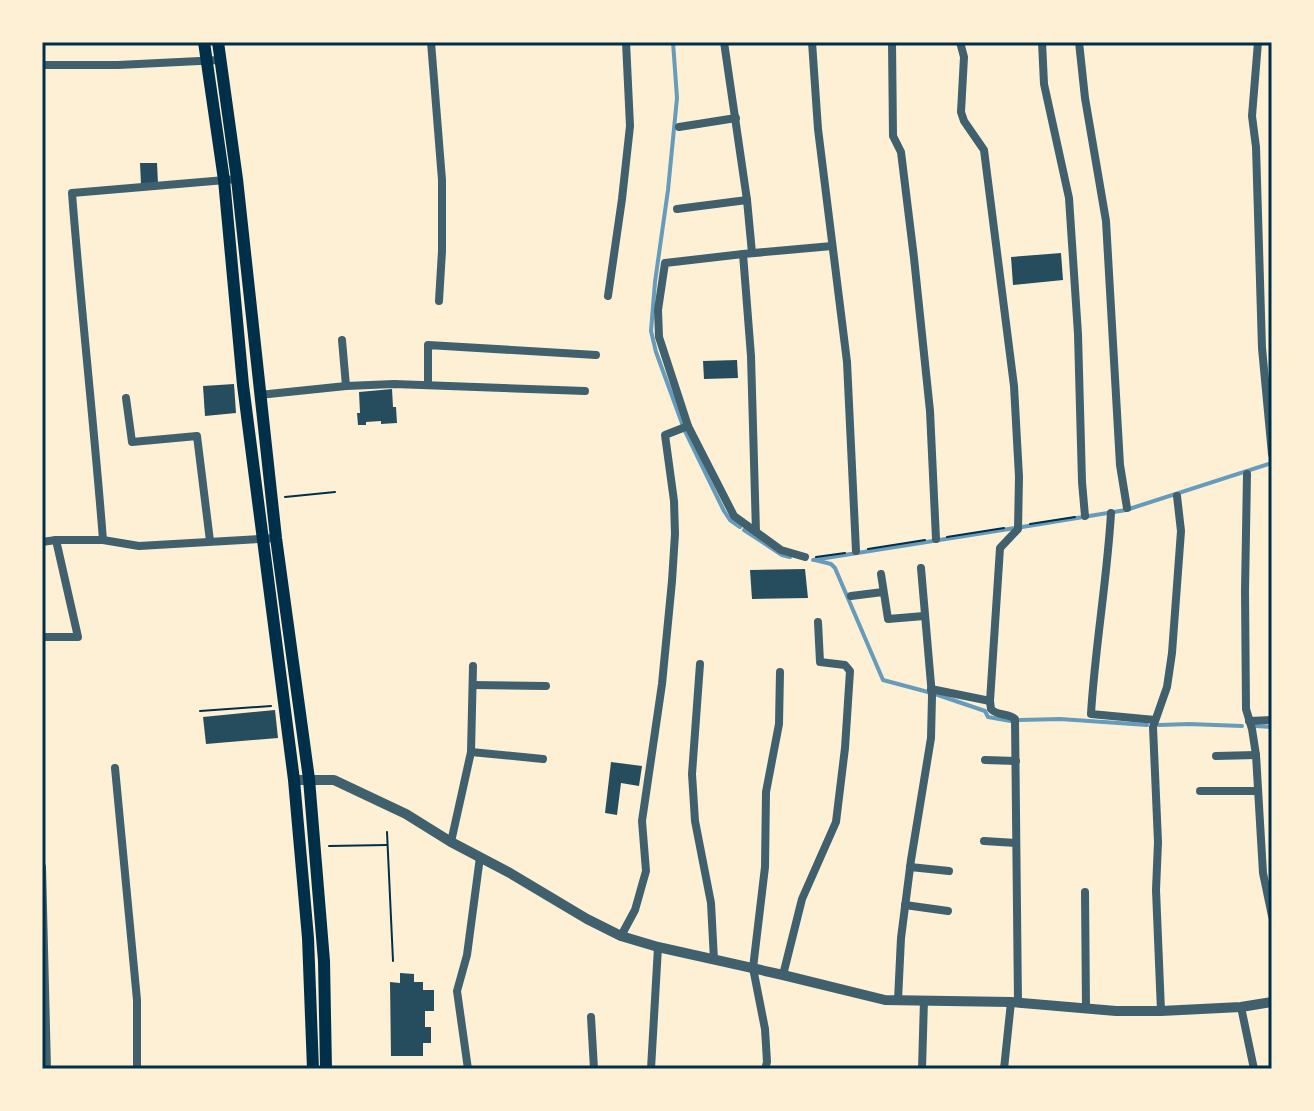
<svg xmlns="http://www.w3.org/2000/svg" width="1314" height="1111" font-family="'Roboto Condensed',sans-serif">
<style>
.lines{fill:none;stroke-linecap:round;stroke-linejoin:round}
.stream{stroke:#669bbc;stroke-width:4}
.building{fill:#264d5e}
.path{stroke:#003049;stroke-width:2}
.minor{stroke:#3f606c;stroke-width:8}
.tertiary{stroke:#3f606c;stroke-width:10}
.primary{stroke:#003049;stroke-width:12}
.neatline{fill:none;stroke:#003049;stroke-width:3}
</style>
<rect width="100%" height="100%" fill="#fdf0d5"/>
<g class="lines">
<g class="stream">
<path d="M673 42 677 98 668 190 655 282 651 331 656 352 683 426"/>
<path d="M685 431 724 511 730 520 740 527"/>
<path d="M1022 527 1126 510 1272 463"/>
<path d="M744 530 782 555 790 557"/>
<path d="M813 560 1015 528"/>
<path d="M815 560 831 564 835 568 883 680 928 692"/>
<path d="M935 694 985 711 988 717 1011 721"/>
<path d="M1020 720 1060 719 1147 725"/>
<path d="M1159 725 1189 724 1242 726"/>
<path d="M1256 726 1272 727"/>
</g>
</g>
<g class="building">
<path d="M140 163H157L158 184H141Z"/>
<path d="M1061 253 1063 280 1013 285 1011 257Z"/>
<path d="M737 360 738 378 704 379 703 361Z"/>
<path d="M234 384 236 413 205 416 203 386Z"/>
<path d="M392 389 393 407H396L397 423 381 424V421L366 422V425H358L357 413H360L359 392Z"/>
<path d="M805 569 808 598 752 599 750 570Z"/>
<path d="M275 710 278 738 206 744 203 717Z"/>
<path d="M611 762 642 766 639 786 621 783 617 815 605 813Z"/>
<path d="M400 973 414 974V982H423V990H434V1011H425V1027H431V1043H423V1056H391L390 982 400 983Z"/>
</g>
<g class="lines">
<g class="path">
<path d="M285 497 335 492"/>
<path d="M1030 524 1075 517"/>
<path d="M947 537 1004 528"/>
<path d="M868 549 925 540"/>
<path d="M816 557 845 553"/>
<path d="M200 711 271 706"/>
<path d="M387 832 393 961"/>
<path d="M329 846 387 845"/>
</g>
<g class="minor">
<path d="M431 42 442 180V251L439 301"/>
<path d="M724 42 747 200 752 253"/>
<path d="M812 42 818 129 847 362 856 551"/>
<path d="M892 42 893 136 901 152 914 258 930 411 936 539"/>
<path d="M960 42 964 57 961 112 964 121 984 150 1014 386 1019 477 1018 529 1000 548 990 701 991 709C997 716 1008 713 1015 719L1018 1003"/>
<path d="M1042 42 1044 84 1069 198 1078 334 1082 482 1085 516"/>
<path d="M1079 42 1085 98 1106 221 1120 465 1127 508"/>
<path d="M1258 42 1252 116 1256 147 1262 348 1272 454"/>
<path d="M42 65H118L220 60"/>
<path d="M679 127 736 118"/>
<path d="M677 209 747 200"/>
<path d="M743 254 751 356 756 532"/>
<path d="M608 296 622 199 630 126 626 42"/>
<path d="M342 340 346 386"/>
<path d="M428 385V345L596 355"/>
<path d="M259 395 346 386 394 384 585 391"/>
<path d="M126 398 132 442 197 436 210 541"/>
<path d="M1247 474 1245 591 1246 709 1252 729 1256 755 1263 873 1272 916"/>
<path d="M1111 513C1107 581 1095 647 1091 714L1155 720"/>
<path d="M103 540C94 424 81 309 72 193L237 179"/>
<path d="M42 542 56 540H103L139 546 276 538"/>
<path d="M805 557 781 550 734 516 688 426 659 337 658 310 665 263 743 254 832 246"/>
<path d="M881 574 888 619 924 616"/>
<path d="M851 596 883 592"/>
<path d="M42 637H78L56 540"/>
<path d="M700 664 692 774 695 821 711 903 714 960"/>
<path d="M473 685 546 686"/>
<path d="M931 689 990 701"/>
<path d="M1249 721 1272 720"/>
<path d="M471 752 543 759"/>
<path d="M1216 756 1256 755"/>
<path d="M985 760 1016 761"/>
<path d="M115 768 137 1000V1069"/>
<path d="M1200 791H1257"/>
<path d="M984 841 1016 843"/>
<path d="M451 842 471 752 473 666"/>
<path d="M42 867 47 1069"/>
<path d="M910 867 949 871"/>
<path d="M1085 892 1086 1009"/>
<path d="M905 905 948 911"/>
<path d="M621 936 635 910 646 871 642 821 662 684 672 581 675 534 674 501 665 435 688 426"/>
<path d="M783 975 802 899 836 822 845 748 850 671 845 665 820 662 818 622"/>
<path d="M898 1000 901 938 911 860 931 738 932 696 921 568"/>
<path d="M1241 1007 1254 1069"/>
<path d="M1161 1011 1156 890 1158 842 1153 727 1167 687 1172 653 1181 531 1177 496"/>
<path d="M591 1017 594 1069"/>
<path d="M468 1069 457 991 467 955 480 857"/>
<path d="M651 1069 658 947"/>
<path d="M765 1069 767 1062 765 1029 753 968 765 867 766 792 779 724 780 672"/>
<path d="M922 1069 924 1000"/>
<path d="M1004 1069 1011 1002"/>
</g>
<path class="tertiary" d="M294 780H334L406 814 451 842 510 873 587 919 621 936 658 947 783 975 885 1000 1011 1002 1116 1011H1161L1241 1007 1272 1002"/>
<g class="primary">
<path d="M204 42 224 180 243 385 294 780 308 938 313 1069"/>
<path d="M218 42 237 179 276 538 309 779 324 961 326 1069"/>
</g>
</g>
<rect width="1314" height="1111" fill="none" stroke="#fdf0d5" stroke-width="88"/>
<rect x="44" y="44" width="1226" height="1023" class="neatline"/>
</svg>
